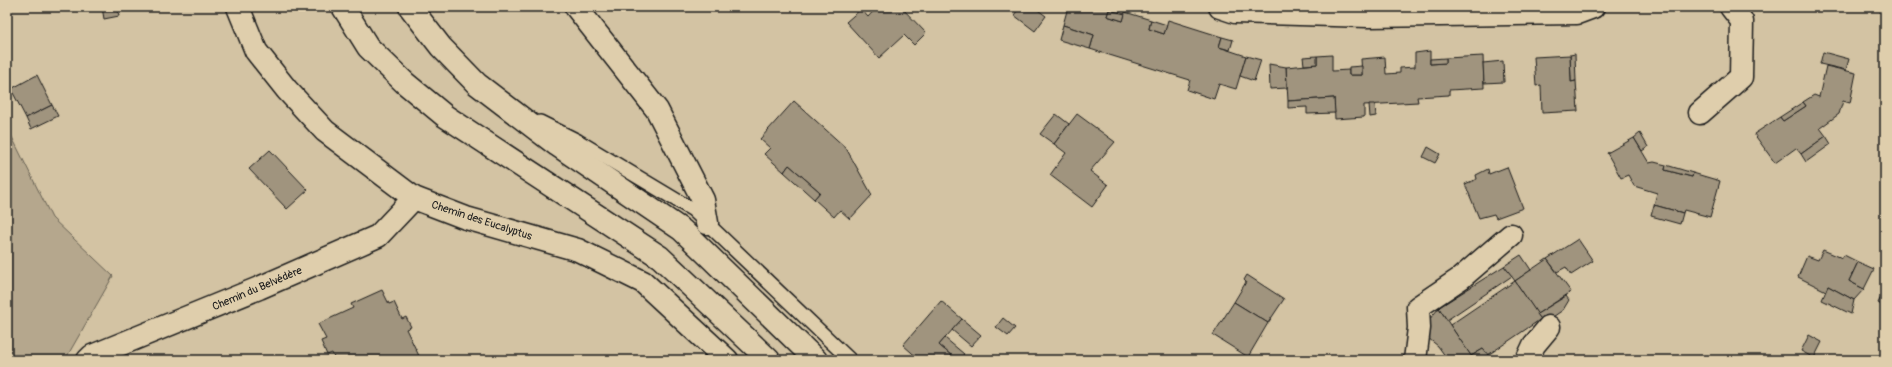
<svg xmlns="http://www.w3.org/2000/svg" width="1892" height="367" font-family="Pangolin,sans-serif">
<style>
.green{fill:#b5a78d;stroke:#686254}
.building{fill:#a0947e;stroke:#1c1c1c}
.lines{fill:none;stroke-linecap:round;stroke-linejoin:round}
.service-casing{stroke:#1c1c1c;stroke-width:16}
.minor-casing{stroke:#1c1c1c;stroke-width:25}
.primary-casing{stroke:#1c1c1c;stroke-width:25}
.service{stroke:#dfceac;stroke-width:13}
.minor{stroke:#dfceac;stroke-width:22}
.primary{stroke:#dfceac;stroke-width:22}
.labels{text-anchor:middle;stroke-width:4;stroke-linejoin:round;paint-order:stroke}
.street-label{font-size:11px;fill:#1c1c1c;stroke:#dfceac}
</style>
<rect width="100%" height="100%" fill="#d3c3a3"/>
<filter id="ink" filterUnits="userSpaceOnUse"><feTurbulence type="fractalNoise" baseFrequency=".025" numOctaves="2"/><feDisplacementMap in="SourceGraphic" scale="8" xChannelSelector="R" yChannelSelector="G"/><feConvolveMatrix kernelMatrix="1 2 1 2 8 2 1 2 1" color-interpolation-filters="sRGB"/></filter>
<g filter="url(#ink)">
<path class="green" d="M7 127 52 218 113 276 65 360H7Z"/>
<g class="building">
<path d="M102 7H117L119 16 104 19Z"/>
<path d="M877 7H901L926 33 914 45 904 35 879 58 846 22 861 9 868 17Z"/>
<path d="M1020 7H1034L1046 16 1035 31 1014 15Z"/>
<path d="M1068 7H1110L1107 16 1123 21 1125 12 1151 20 1149 29 1164 34 1168 20 1222 37 1219 47 1246 56 1236 89 1219 84 1214 99 1187 90 1190 80 1090 49 1094 35 1063 25Z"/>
<path d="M1109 10 1125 14 1123 21 1107 16Z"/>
<path d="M1151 20 1167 25 1164 34 1149 29Z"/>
<path d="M1063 25 1094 35 1090 49 1059 40Z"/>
<path d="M1222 37 1233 40 1230 50 1219 47Z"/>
<path d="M1430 51V64L1446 63V58L1483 56 1484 88 1449 90V95L1417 97 1418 102 1364 105V117L1335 119 1334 98 1288 101 1286 67 1317 64V56L1332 55V71L1349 70V75H1362L1361 59 1385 57 1386 74 1400 73V68L1415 67V53Z"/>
<path d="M1823 52 1849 59 1846 70 1820 64Z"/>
<path d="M1575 54 1576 81 1571 82 1570 55Z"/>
<path d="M1570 55 1571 82 1576 81 1578 111 1542 113 1541 85 1536 86 1534 57Z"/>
<path d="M1246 56 1261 60 1254 81 1240 76Z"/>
<path d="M1317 56V64L1304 65 1303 57Z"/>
<path d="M1446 58V63L1430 64V59Z"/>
<path d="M1503 61 1504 82 1484 83 1483 63Z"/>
<path d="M1269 64 1286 67 1287 88 1270 89Z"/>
<path d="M1362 66V75H1349V67Z"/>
<path d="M1826 66 1856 73 1850 103 1843 101 1839 114 1820 128 1826 136 1801 154 1796 148 1775 163 1754 134 1780 117 1783 121 1806 106 1803 102 1814 95 1819 97Z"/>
<path d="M37 75 52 105 26 118 11 89Z"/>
<path d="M1334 98 1335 113 1307 114V107L1288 108V101Z"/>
<path d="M794 101 846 148 872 195 850 219 840 210 834 217 814 199 820 192 789 165 784 172 764 154 770 148 760 139Z"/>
<path d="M1803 102 1806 106 1783 121 1780 117Z"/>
<path d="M1369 104H1375L1376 116 1370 117Z"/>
<path d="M52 105 58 116 31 129 26 118Z"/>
<path d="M1056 114 1069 124 1054 144 1040 134Z"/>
<path d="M1077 114 1115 142 1090 171 1108 185 1092 207 1050 175 1066 153 1054 144Z"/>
<path d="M1640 133 1648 147 1642 151 1634 138Z"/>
<path d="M1826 136 1831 144 1806 162 1801 154Z"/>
<path d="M1634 138 1649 163 1654 162 1666 165 1665 170 1692 177 1693 173 1720 181 1710 217 1684 210 1683 213 1654 205 1657 193 1634 186 1628 175 1621 178 1607 153Z"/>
<path d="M1428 147 1440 154 1435 163 1423 157Z"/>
<path d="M270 150 308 190 287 209 249 169Z"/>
<path d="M789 165 820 192 814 199 784 172Z"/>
<path d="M1666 165 1693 173 1692 177 1665 170Z"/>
<path d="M1507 167 1523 208 1496 218 1494 214 1479 218 1465 184 1477 179 1476 175 1488 169 1489 174Z"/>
<path d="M1654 205 1683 213 1680 224 1651 216Z"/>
<path d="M1578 239 1593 261 1571 275 1566 267 1557 272 1547 259Z"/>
<path d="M1823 250 1842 258 1844 255 1858 262 1849 281 1864 289 1854 300 1828 286 1826 291 1798 277 1807 256 1818 260Z"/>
<path d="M1521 255 1531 270 1515 281 1504 266Z"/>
<path d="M1547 259 1571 292 1537 314 1515 281Z"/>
<path d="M1858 262 1874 269 1864 289 1849 281Z"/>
<path d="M1504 266 1512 276 1447 320 1439 308 1441 306Z"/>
<path d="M1247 275 1284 299 1268 323 1234 302 1246 282 1244 280Z"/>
<path d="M1515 281 1541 319 1488 355 1483 349 1471 356 1450 325Z"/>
<path d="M1828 286 1854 300 1851 314 1822 300Z"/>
<path d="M1885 289V307L1878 303Z"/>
<path d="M382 290 389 304 394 302 402 319 406 317 411 327 406 329 421 360H335L332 353 327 355 321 341 326 339 318 324 353 308 351 304Z"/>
<path d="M1566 296 1569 300 1563 310 1544 323 1537 314Z"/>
<path d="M941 301 962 319 939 345 957 360H920L903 345Z"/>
<path d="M1234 302 1268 323 1248 357 1213 335Z"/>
<path d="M1439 308 1450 325 1474 360H1448L1438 346 1428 338 1430 326 1428 321Z"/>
<path d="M1003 318 1015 328 1008 336 996 327Z"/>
<path d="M962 319 981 335 971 346 952 330Z"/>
<path d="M1809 335 1822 342 1814 358 1801 351Z"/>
<path d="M945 338 964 354 959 360H957L939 345Z"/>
<path d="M1483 349 1488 355 1481 360H1474L1471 356Z"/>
</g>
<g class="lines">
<defs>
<path id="service" d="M540 122 578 141 693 210 850 360"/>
<g id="minor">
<path d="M238 7 256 51 287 90 325 131 414 198 466 218 578 250 643 282 727 360"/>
<path d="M576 7 657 110 703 200 707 223"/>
<path d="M1220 7 1235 12 1368 16 1577 13 1593 7"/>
<path d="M1700 113 1741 77 1742 21 1731 7"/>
<path d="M88 360 92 356 259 288 378 236 414 198"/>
<path d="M1415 360 1419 328 1418 307 1461 278 1511 235"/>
<path d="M1527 360 1534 345 1549 327"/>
</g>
<g id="primary">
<path d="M343 7 368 47 405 83 445 116 660 257 769 360"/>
<path d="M410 7 441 47 477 84 557 145 682 230 816 360"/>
</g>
</defs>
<use href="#service" class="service-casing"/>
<use href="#minor" class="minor-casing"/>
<use href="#primary" class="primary-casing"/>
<use href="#service" class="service"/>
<use href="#minor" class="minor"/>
<use href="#primary" class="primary"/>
</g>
</g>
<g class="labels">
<g class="street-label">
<text transform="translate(482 220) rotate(18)" y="4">Chemin des Eucalyptus</text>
<text transform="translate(257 288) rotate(-23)" y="4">Chemin du Belvédère</text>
</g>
</g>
<rect width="1892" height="367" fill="none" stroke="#dfceac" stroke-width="24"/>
<rect x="12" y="12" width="1868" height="343" fill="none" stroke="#1c1c1c" stroke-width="1.5" filter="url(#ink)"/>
</svg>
